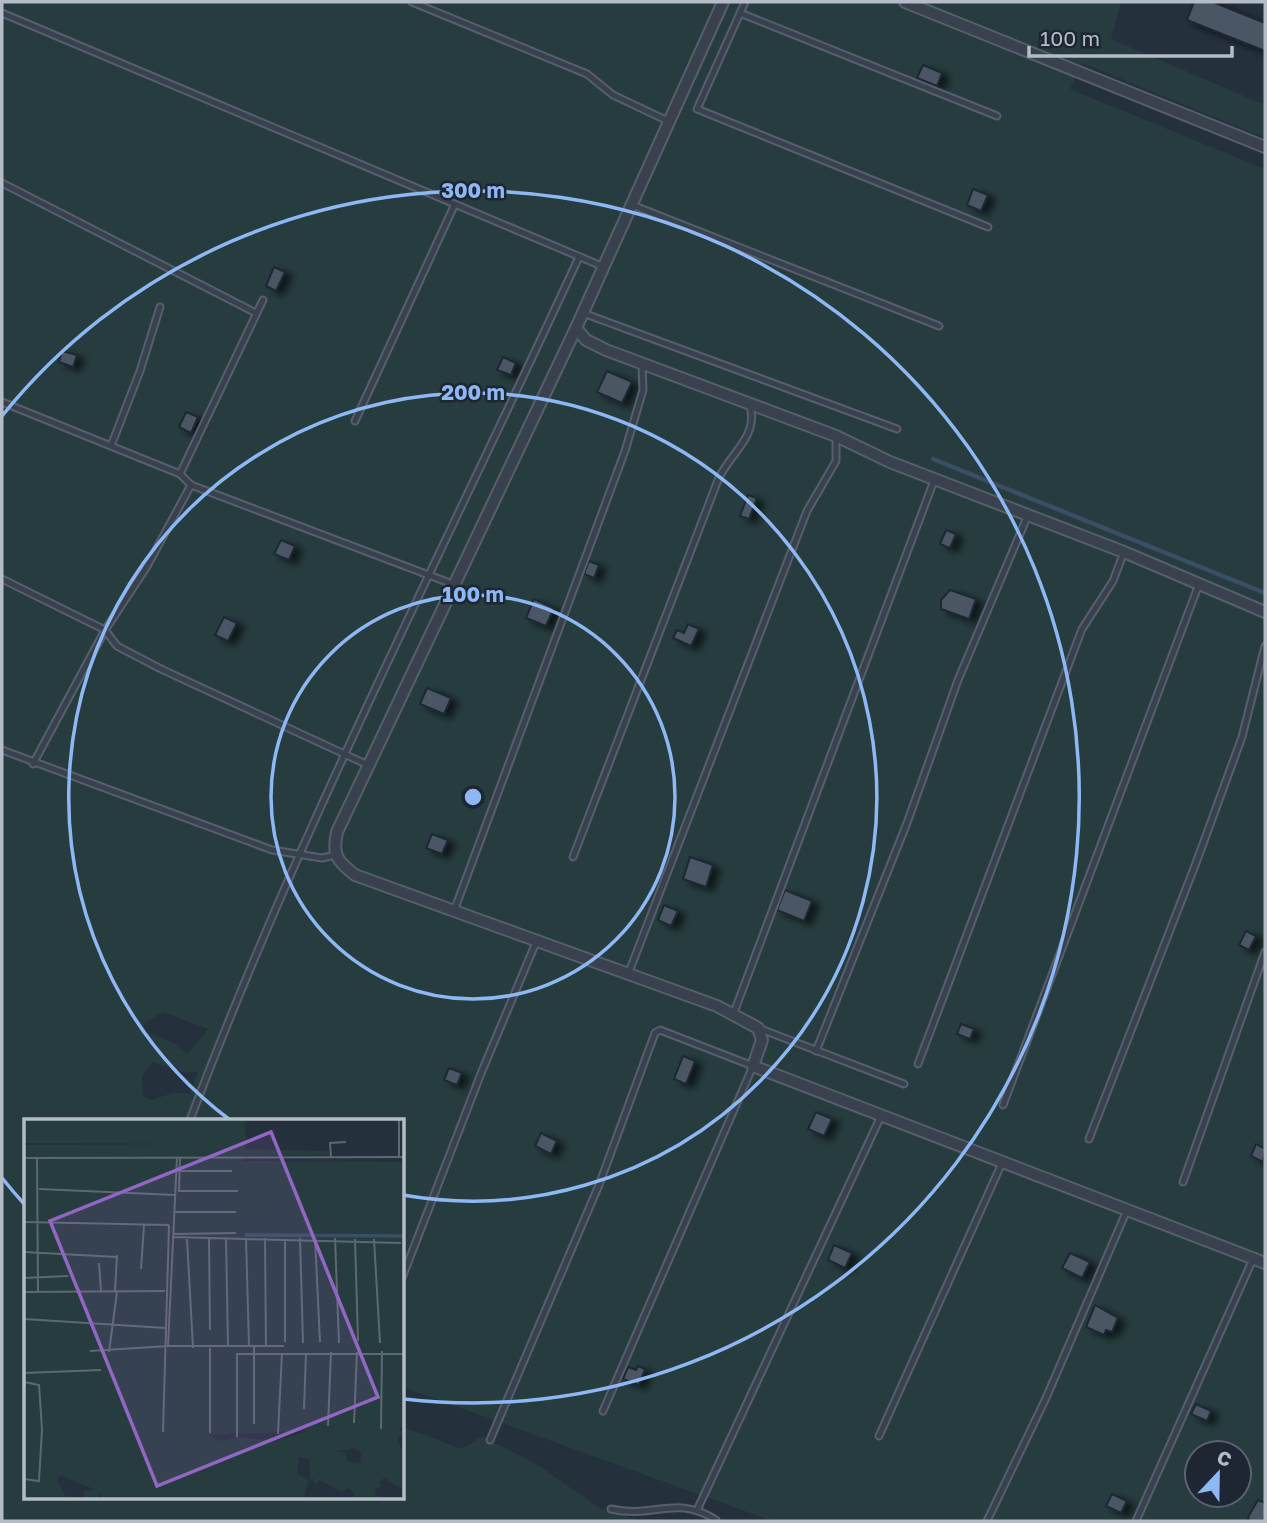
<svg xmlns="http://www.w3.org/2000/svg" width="1267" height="1523" font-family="'Golos Text',sans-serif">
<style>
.green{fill:#263c3e;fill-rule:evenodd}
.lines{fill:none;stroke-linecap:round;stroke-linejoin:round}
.stream{stroke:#3a4e65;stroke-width:4.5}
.building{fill:#4b5765;stroke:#1f2834;stroke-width:2;filter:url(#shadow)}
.lane-casing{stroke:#565f6b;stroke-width:9}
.street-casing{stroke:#565f6b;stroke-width:14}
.lane{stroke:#38414d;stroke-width:5}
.street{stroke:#38414d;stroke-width:10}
.ring{fill:none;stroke:#8db8f4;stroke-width:3.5}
.inset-river{fill:none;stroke:#3a4e65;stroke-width:3.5}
.inset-road{fill:none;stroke:#5e6875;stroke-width:2}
.view{fill:#9266c3;fill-opacity:0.15;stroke:#9266c3;stroke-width:3.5}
.inset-edge{fill:none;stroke:#b4bcc8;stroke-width:3.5}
.centre{fill:#8db8f4;stroke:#1d2632;stroke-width:3.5}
.ring-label{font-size:21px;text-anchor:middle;font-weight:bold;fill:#8db8f4;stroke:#1d2632;stroke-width:5;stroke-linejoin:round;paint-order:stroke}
</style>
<defs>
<filter id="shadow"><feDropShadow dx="7" dy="4" stdDeviation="3.5" flood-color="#0009"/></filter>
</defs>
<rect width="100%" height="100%" fill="#25303d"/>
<path class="green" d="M2 2H1121L1111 39 1265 105V138L1082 63 1070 89 1265 169V1521H772L403 1387 402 1120H26V1497H402L403 1427 462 1449 482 1436 538 1465 601 1509 641 1521H2ZM163 1012 208 1029 187 1055 176 1044 142 1031 145 1023ZM152 1062 183 1072H198L190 1093H173L151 1100 143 1096 142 1076ZM1197 1453H1239V1495H1197Z"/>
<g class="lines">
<path class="stream" d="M933 459 1265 593"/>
</g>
<g class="building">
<path d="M1194 2H1213L1265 23V51L1187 20Z"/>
<path d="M923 65 942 73 937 86 917 78Z"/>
<path d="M973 189 988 195 981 211 967 205Z"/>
<path d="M274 267 285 272 276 291 266 286Z"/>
<path d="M62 351 77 355 73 367 59 362Z"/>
<path d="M503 357 516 363 511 375 497 370Z"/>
<path d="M607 371 632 382 622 403 597 392Z"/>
<path d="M186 412 198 417 191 433 179 427Z"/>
<path d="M748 495 757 498 749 519 740 516Z"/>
<path d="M946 530 956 534 950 548 940 544Z"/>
<path d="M281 540 295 546 289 560 274 554Z"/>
<path d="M589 561 599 565 594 578 584 574Z"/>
<path d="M950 590 976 599 969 619 941 609V600Z"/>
<path d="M534 599 554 608 546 626 526 618Z"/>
<path d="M224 617 237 623 228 641 215 635Z"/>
<path d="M688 624 699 629 691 646 673 638 677 630 684 633Z"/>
<path d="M427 688 451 698 444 714 420 704Z"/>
<path d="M432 834 448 840 442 854 426 848Z"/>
<path d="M690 857 713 865 706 887 683 879Z"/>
<path d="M785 890 812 901 804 921 777 910Z"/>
<path d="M664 905 678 911 671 926 658 920Z"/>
<path d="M1246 931 1256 936 1249 950 1239 945Z"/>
<path d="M961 1024 974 1029 970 1039 957 1034Z"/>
<path d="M683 1056 695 1061 686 1084 674 1079Z"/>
<path d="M449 1068 462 1073 457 1085 444 1080Z"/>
<path d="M816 1112 832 1119 824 1136 808 1129Z"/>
<path d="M541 1133 557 1141 551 1154 535 1146Z"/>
<path d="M1256 1144 1265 1149 1263 1162 1251 1156Z"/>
<path d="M834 1245 852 1253 845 1268 828 1260Z"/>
<path d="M1070 1253 1090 1262 1082 1278 1062 1268Z"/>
<path d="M1095 1305 1118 1318 1112 1332 1106 1330 1104 1335 1086 1327Z"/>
<path d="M638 1366 645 1369 639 1385 623 1379 628 1367 636 1370Z"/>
<path d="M1196 1404 1211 1411 1207 1421 1191 1414Z"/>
<path d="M1112 1494 1127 1501 1121 1513 1106 1506Z"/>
<path d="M1258 1500 1265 1503V1521H1249L1248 1517Z"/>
</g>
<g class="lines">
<defs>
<g id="lane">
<path d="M412 2 587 74 613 95 668 121"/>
<path d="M745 2 697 109 988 227"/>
<path d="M2 13 604 267"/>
<path d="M740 13 997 116"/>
<path d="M2 183 256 313"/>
<path d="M632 205 939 326"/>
<path d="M583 313 897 429"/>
<path d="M2 402 180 474 191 485 455 585"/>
<path d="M355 421 454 206"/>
<path d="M111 446 140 371 160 307"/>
<path d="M180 474 263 300"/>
<path d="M2 579 105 630 117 646 161 669 368 765"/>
<path d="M2 750 272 850 322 858 335 855"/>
<path d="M33 764 105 630 146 568 191 485"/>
<path d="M573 857 718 480C729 454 759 437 750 406"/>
<path d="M454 911 625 451 643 390 642 363"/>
<path d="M629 972 807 511 836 461V436"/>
<path d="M733 1015 935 478"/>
<path d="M758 1028 904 1084"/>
<path d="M816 1051 907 823 958 680 1028 515"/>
<path d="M918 1064 1082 629 1113 581 1124 552"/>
<path d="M1003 1105 1199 584"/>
<path d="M190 1120C301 825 447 544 579 257"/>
<path d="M1089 1139 1196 863 1242 737 1265 646"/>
<path d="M1183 1182 1265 952"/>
<path d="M402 1278 482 1071 537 940"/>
<path d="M879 1436 1002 1163"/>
<path d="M490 1440 599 1185 655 1033 660 1030 753 1066 603 1411"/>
<path d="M698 1508 881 1116"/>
<path d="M611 1509C654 1519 676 1494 716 1520"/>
<path d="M987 1521 1046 1398 1127 1210"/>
<path d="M1136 1521 1253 1259"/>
</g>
<g id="street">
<path d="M723 2 576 328 337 832C332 855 337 861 355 875L717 1006 758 1028 762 1040 753 1066 1265 1263"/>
<path d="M905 2 1265 147"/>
<path d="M576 328 586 340 606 350 836 436 890 462 1124 552 1265 612"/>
</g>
</defs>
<use href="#lane" class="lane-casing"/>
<use href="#street" class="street-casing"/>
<use href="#lane" class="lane"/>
<use href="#street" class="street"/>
</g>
<g class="ring">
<circle cx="473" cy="797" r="202"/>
<path d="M230 1120A404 404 0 1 1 403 1195"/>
<path d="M26 1206A606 606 0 0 1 2 1178M2 416A606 606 0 1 1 404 1399"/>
</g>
<g transform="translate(24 1119)">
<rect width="380" height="380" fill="#25303d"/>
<path d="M0 0H221L222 30 303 32 306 36 219 37V42L380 43V308L375 309 380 316 375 317 374 324 380 332V372L361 359 355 362 357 368 351 369V376L365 380H299L328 379 331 375 325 369 317 373 295 361 291 366 289 359 286 362V340L275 338 273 355 284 361 280 380H79L76 373 74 380H60V372L72 371 36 356 33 361 43 380H0V26L153 25 0 24ZM285 312 249 322 214 318 196 322 185 316ZM329 329 337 333V344L324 343 321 333H312Z" fill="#263c3e" fill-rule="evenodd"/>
<path class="inset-river" d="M221 116 380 117"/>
<path class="inset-road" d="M375 0V38M153 38 144 227H260M156 38 155 72H214M307 38 306 24 322 23M0 39 380 38M13 39 14 173M156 52H208M15 70 151 76M150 93H212M0 103 145 106M150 115 212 114M149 118 377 124M185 119 186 211M202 119 204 227M222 119 225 227M241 119 242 227M276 119 279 224M291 119 296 223M311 119 315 224M163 120 169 229M261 120V223M331 120 334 222M350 120 356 224M0 133 93 138M75 144 77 172M117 150 120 106M0 159 44 157M91 172 93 136M0 173 141 172M0 200 141 209M186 229V314M66 232 144 227M85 233 93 173M0 254 77 251M0 263 15 266 18 310 15 362 0 360M280 290 282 234M330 304 333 233M230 305V227M304 307 307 233M357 310 358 232M139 313 145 106M254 315 258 234M213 318V235H380"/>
<path class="view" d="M247 13 354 278 133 367 26 102Z"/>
<rect width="380" height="380" class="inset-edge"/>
</g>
<circle cx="473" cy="797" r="10" class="centre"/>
<g class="ring-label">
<text x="473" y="198">300 m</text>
<text x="473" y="400">200 m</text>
<text x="473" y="602">100 m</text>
</g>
<rect width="1267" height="1523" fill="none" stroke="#b4bcc8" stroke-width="7"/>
<g transform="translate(1218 1474) rotate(22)"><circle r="33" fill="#1d2632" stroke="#59626e" stroke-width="2"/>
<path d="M0-5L12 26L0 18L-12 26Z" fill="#8db8f4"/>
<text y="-10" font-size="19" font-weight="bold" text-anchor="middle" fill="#b4bcc8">С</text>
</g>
<path d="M1029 46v10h203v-10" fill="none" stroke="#b4bcc8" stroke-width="3.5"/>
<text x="1040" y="46" font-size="21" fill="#b4bcc8" stroke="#1d2632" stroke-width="5" paint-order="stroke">100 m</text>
</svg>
